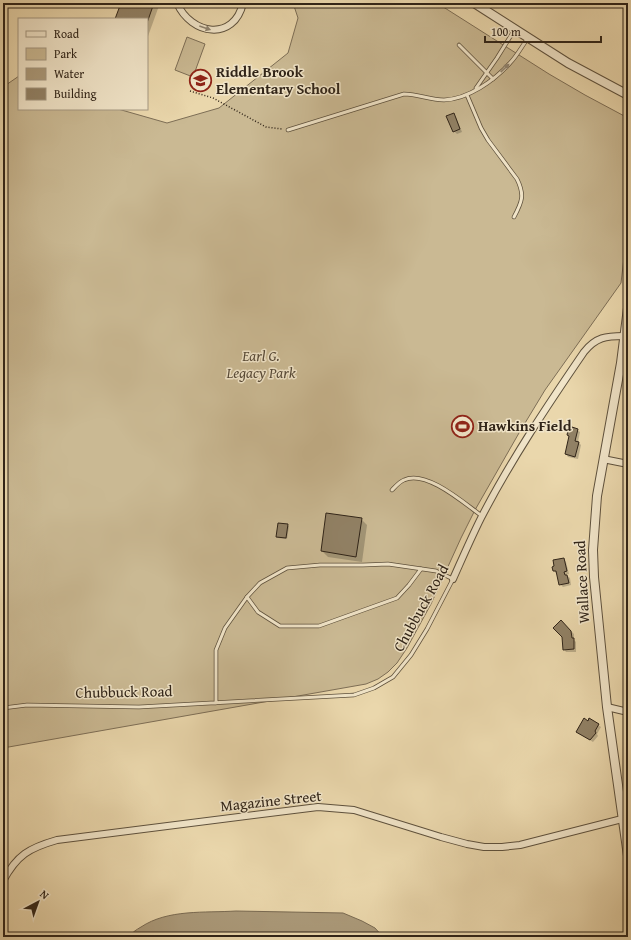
<svg xmlns="http://www.w3.org/2000/svg" width="631" height="940" font-family="'Gentium Book Plus',serif">
<style>
.green{fill:#cab993;stroke:#7d6e56}
.water{fill:#ab9a7a;stroke:#7a6b53}
.shadow{fill:#0003}
.building{fill:#918165;stroke:#302418}
.lines{fill:none;stroke-linecap:round;stroke-linejoin:round}
.service-casing{stroke:#5e513d;stroke-width:4.5}
.minor-casing{stroke:#5e513d;stroke-width:8}
.tertiary-casing{stroke:#5e513d;stroke-width:10}
.path{stroke:#302418;stroke-width:1.5;stroke-dasharray:1 2;stroke-linecap:butt}
.service{stroke:#f1e5c9;stroke-width:3}
.minor{stroke:#f1e5c9;stroke-width:6}
.tertiary{stroke:#f1e5c9;stroke-width:8}
.oneway{fill:#908470}
.labels{text-anchor:middle;stroke-width:3;stroke-linejoin:round;paint-order:stroke}
.poi-label{font-size:15px;font-weight:bold;fill:#302418;stroke:#f1e5c9;text-anchor:start}
.park-label{font-size:15px;font-style:italic;fill:#564937;stroke:#f1e5c9}
.street-label{font-size:15px;fill:#302418;stroke:#f1e5c9}
</style>
<rect width="100%" height="100%" fill="#ead7ac"/>
<filter id="stains"><feTurbulence type="fractalNoise" baseFrequency=".005" numOctaves="4"/><feColorMatrix values="0 0 0 0 .2 0 0 0 0 .09 0 0 0 0 .02 0 0 0 .5 -.17"/></filter>
<radialGradient id="worn" r=".72"><stop offset=".6" stop-color="#630" stop-opacity="0"/><stop offset="1" stop-color="#630" stop-opacity=".3"/></radialGradient>
<g class="green">
<path d="M293 3H437L549 74 585 95 628 118V224L621 283 545 390 519 433 475 510 461 538 431 604 407 648 397 663 388 672 378 679 366 684 3 748V87L19 76V109H118L167 123 219 108 288 53 298 18Z"/>
<path d="M187 37 205 44 193 77 175 70Z"/>
</g>
<path class="water" d="M236 911 343 913 362 921 375 928 383 937H130C132 932 136 930 141 927 168 909 205 913 236 911Z"/>
<g class="shadow">
<path d="M122 3H160L147 39V19H116Z"/>
<path d="M453 114 456 117 462 132 457 134 454 131Z"/>
<path d="M577 430 580 432 578 442 581 445 578 459 568 457 566 454 570 437 568 435Z"/>
<path d="M361 519 367 525 362 562 328 557 322 551Z"/>
<path d="M287 525 289 526 287 539 278 538 277 537Z"/>
<path d="M564 559 566 562 569 574 566 575 570 578 571 585 563 587 560 584 557 574 554 571Z"/>
<path d="M561 621 574 634V640L576 642V652H566L564 649Z"/>
<path d="M598 725 601 727 597 734 598 736 593 742 577 732Z"/>
</g>
<g class="building">
<path d="M121 3H154L147 23V19H115Z"/>
<path d="M454 113 460 129 453 132 446 116Z"/>
<path d="M569 426 578 429 575 441 579 442 575 457 565 454 569 436 567 435Z"/>
<path d="M326 513 362 518 356 557 321 551Z"/>
<path d="M278 523 288 524 286 538 276 537Z"/>
<path d="M564 558 567 571 564 572 565 575H567L569 583 559 585 556 571H553L552 567 554 566 553 560Z"/>
<path d="M561 620 571 631 572 638H574V649L563 650 562 637 553 628Z"/>
<path d="M584 718 588 721 589 718 599 724 595 731 596 733 590 740 576 732Z"/>
</g>
<g class="lines">
<defs>
<g id="service">
<path d="M459 45 493 79"/>
<path d="M476 88 497 58 515 29"/>
<path d="M467 95 481 128 488 140 517 179C525 195 522 202 514 217"/>
<path d="M288 130 404 94C418 94 430 100 444 100 468 99 494 81 510 63 517 56 522 46 528 38"/>
<path d="M392 490C395 487 399 482 404 480 426 469 465 504 482 516"/>
<path d="M247 597 258 612 280 626H319L397 598 409 585 421 569"/>
<path d="M3 708 27 705 139 707 354 695 374 688 393 677 411 655 427 629 453 579 436 571 388 564 363 565H320L287 568 260 583 247 597 225 628 216 650V703"/>
</g>
<g id="minor">
<path d="M177 3C191 35 234 42 243 3"/>
<path d="M603 459 628 464"/>
<path d="M453 579C462 559 471 538 481 518 511 460 547 406 584 352 596 337 606 336 624 336"/>
<path d="M607 707 628 712"/>
<path d="M3 881C17 855 29 848 57 840L318 807 354 810 441 837 467 844 484 847H502L520 845 622 819"/>
</g>
<g id="tertiary">
<path d="M474 3 568 63 628 95"/>
<path d="M628 308 621 363 597 496 593 550 594 577 607 707 628 856"/>
</g>
</defs>
<use href="#service" class="service-casing"/>
<use href="#minor" class="minor-casing"/>
<use href="#tertiary" class="tertiary-casing"/>
<path class="path" d="M190 91 213 98 266 127 282 129"/>
<use href="#service" class="service"/>
<use href="#minor" class="minor"/>
<use href="#tertiary" class="tertiary"/>
</g>
<defs><path id="oneway-solid" d="M-6-.8H1V-3.2L6.5 0L1 3.2V.8H-6Z"/></defs>
<g class="oneway">
<use href="#oneway-solid" transform="translate(205 28) rotate(19)"/>
<use href="#oneway-solid" transform="translate(505 68) rotate(-44)"/>
</g>
<defs>
<symbol id="school-ring" viewBox="-11 -11 22 22"><circle r="9.5" fill="#f1e5c9" stroke="#8f2418" stroke-width="1.5"/><path d="M0-5L7-2L0 1L-7-2ZM-4 1L0 2.5L4 1V4Q0 6-4 4Z" fill="#8f2418"/></symbol>
<symbol id="stadium-ring" viewBox="-11 -11 22 22"><circle r="9.5" fill="#f1e5c9" stroke="#8f2418" stroke-width="1.5"/><path d="M0-5a6.5 5 0 1 0 0 10a6.5 5 0 1 0 0-10ZM-3.5-1.8h7v3.6h-7Z" fill="#8f2418"/></symbol>
</defs>
<g fill-rule="evenodd">
<use href="#school-ring" x="188" y="68" width="25" height="25"/>
<use href="#stadium-ring" x="450" y="414" width="25" height="25"/>
</g>
<g class="labels">
<g class="poi-label">
<text x="216" y="77">Riddle Brook<tspan x="216" dy="17">Elementary School</tspan></text>
<text x="478" y="431">Hawkins Field</text>
</g>
<g class="park-label">
<text x="261" y="361">Earl G.<tspan x="261" dy="17">Legacy Park</tspan></text>
</g>
<g class="street-label">
<text transform="translate(582 582) rotate(-93)" y="5">Wallace Road</text>
<text transform="translate(421 608) rotate(-61)" y="5">Chubbuck Road</text>
<text transform="translate(124 692) rotate(-1)" y="5">Chubbuck Road</text>
<text transform="translate(271 801) rotate(-6)" y="5">Magazine Street</text>
</g>
</g>
<rect width="631" height="940" fill="none" stroke="#ead7ac" stroke-width="16"/>
<rect x="4" y="4" width="623" height="932" fill="none" stroke="#302418" stroke-width="2"/>
<rect x="8" y="8" width="615" height="924" fill="none" stroke="#302418"/>
<rect x="18" y="18" width="130" height="92" fill="#f1e5c9" stroke="#a49882"/>
<rect x="26" y="31" width="20" height="6" fill="#f1e5c9" stroke="#a49882"/>
<text x="54" y="38" font-size="12" fill="#302418">Road</text>
<rect x="26" y="48" width="20" height="12" fill="#cab993" stroke="#a49882"/>
<text x="54" y="58" font-size="12" fill="#302418">Park</text>
<rect x="26" y="68" width="20" height="12" fill="#ab9a7a" stroke="#a49882"/>
<text x="54" y="78" font-size="12" fill="#302418">Water</text>
<rect x="26" y="88" width="20" height="12" fill="#918165" stroke="#a49882"/>
<text x="54" y="98" font-size="12" fill="#302418">Building</text>
<g transform="translate(38 902) rotate(41)" stroke="#f1e5c9" stroke-width="3" paint-order="stroke">
<path d="M0-3L7 15L0 10L-7 15Z" fill="#302418"/>
<text y="-6" font-size="11" font-weight="bold" text-anchor="middle" fill="#302418">N</text>
</g>
<path d="M485 36v6h116v-6" fill="none" stroke="#302418" stroke-width="2"/>
<text x="491" y="36" font-size="12" fill="#302418" stroke="#f1e5c9" stroke-width="3" paint-order="stroke">100 m</text>
<rect width="100%" height="100%" filter="url(#stains)"/>
<rect width="100%" height="100%" fill="url(#worn)"/>
</svg>
